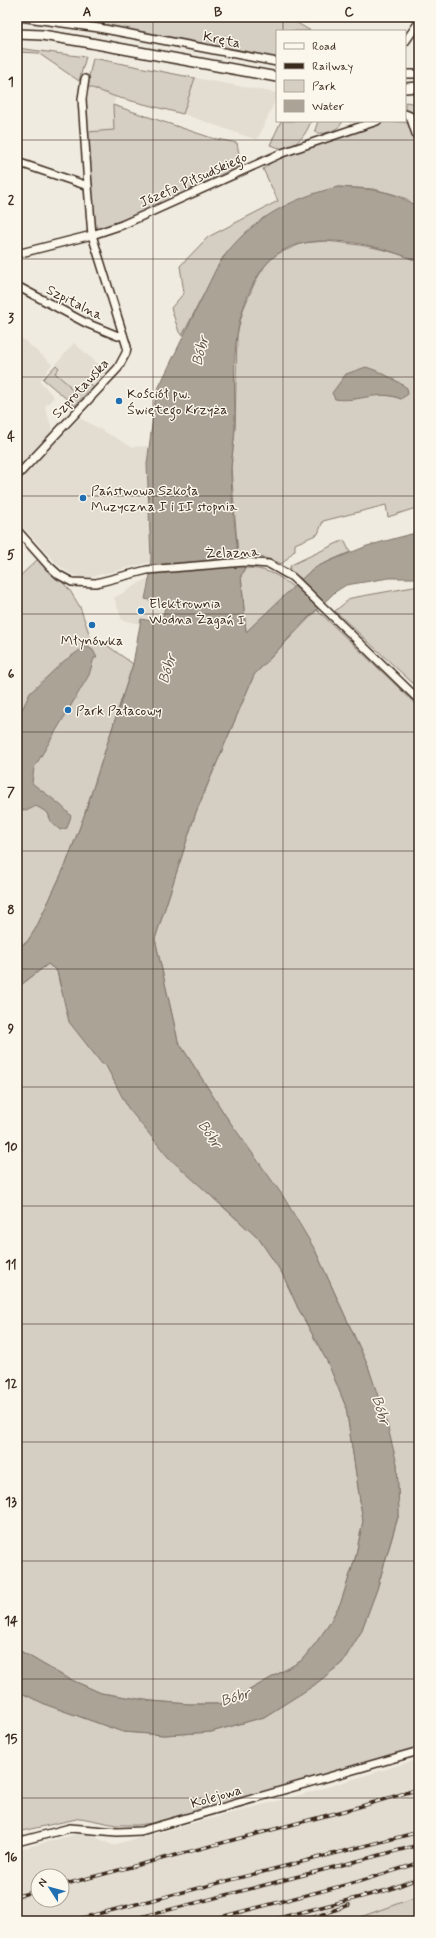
<svg xmlns="http://www.w3.org/2000/svg" width="436" height="1938" font-family="Mynerve,sans-serif">
<style>
.built{fill:#e2dcd1;fill-rule:evenodd}
.green{fill:#d5cec3;stroke:#887c70;fill-rule:evenodd}
.water{fill:#aca397;stroke:#7f7367}
.lines{fill:none;stroke-linecap:round;stroke-linejoin:round}
.stream{stroke:#7f7367;stroke-width:2}
.minor-casing{stroke:#3b2a1e;stroke-width:10}
.major-casing{stroke:#3b2a1e;stroke-width:12}
.minor{stroke:#fbf7ec;stroke-width:7}
.major{stroke:#fbf7ec;stroke-width:9}
.rail-casing{stroke:#3b2a1e;stroke-width:3.5}
.rail{stroke:#fbf7ec;stroke-width:2;stroke-dasharray:6;stroke-linecap:butt}
.grid{fill:none;stroke:#3b2a1e;stroke-width:1;stroke-opacity:0.55}
.poi-dot{fill:#1f6fb2;stroke:#fbf7ec;stroke-width:1.5}
.labels{text-anchor:middle;stroke-width:3;stroke-linejoin:round;paint-order:stroke}
.street-label{font-size:14px;fill:#3b2a1e;stroke:#fbf7ec}
.poi-label{font-size:14px;fill:#3b2a1e;stroke:#fbf7ec;text-anchor:start}
.water-label{font-size:15px;font-style:italic;fill:#635448;stroke:#fbf7ec}
.neatline{fill:none;stroke:#3b2a1e;stroke-width:1.5}
.grid-label{font-size:13px;text-anchor:middle;font-weight:bold;fill:#3b2a1e}
</style>
<rect width="100%" height="100%" fill="#f0ebe0"/>
<filter id="ink" filterUnits="userSpaceOnUse"><feTurbulence type="fractalNoise" baseFrequency=".025" numOctaves="2"/><feDisplacementMap in="SourceGraphic" scale="8" xChannelSelector="R" yChannelSelector="G"/><feConvolveMatrix kernelMatrix="1 2 1 2 8 2 1 2 1" color-interpolation-filters="sRGB"/></filter>
<g filter="url(#ink)">
<g class="built">
<path d="M195 78 277 93V97L257 140 183 114Z"/>
<path d="M87 86 116 97 113 105 114 130 87 132 85 104Z"/>
<path d="M17 334 52 364 40 381 54 397 45 407 53 432 19 469 17 468Z"/>
<path d="M74 343 106 371 75 406 43 379Z"/>
<path d="M80 418 132 447 148 446 147 464 151 562 90 577H79L69 573 57 564 17 521V482Z"/>
<path d="M148 578 144 599 166 604 161 623 141 619 140 624 122 620 114 598Z"/>
<path d="M419 1759V1898L355 1921H17V1850L85 1832 112 1845 307 1793ZM38 1876H62V1900H38Z"/>
</g>
<g class="green">
<path d="M53 17H101L98 23 95 24Z"/>
<path d="M104 17H287L311 31H277V60L102 25Z"/>
<path d="M17 48 86 57 79 81 38 53 17 52Z"/>
<path d="M93 58 195 78 183 114 116 97 87 86Z"/>
<path d="M405 102 419 104V112L413 113 405 110Z"/>
<path d="M113 105 212 138 237 143 241 165 150 209 99 229 95 226 87 132 114 130Z"/>
<path d="M281 121H311C306 135 298 145 283 149L270 145Z"/>
<path d="M318 121H343C340 129 326 135 317 133L315 130Z"/>
<path d="M387 121 403 122 411 124 419 143V209L407 199 393 194 373 189 338 187 263 218 223 257 182 336 179 332 171 308 184 293 180 266 208 237 278 201 263 169 279 157Z"/>
<path d="M325 241C357 244 389 248 419 262V507L388 517 386 505 323 521 318 534 295 544V550L282 564C268 558 252 554 238 556L231 468 235 429 237 335 243 310 255 282 266 264 277 254 303 243ZM397 381 401 399C385 392 370 395 354 399Z"/>
<path d="M56 365 59 368 55 373 70 386 69 387 76 394 87 382 93 386 75 406 43 379Z"/>
<path d="M344 540 350 552C334 559 315 566 302 579L289 570 291 565Z"/>
<path d="M39 558 69 589 80 607 92 642 101 641 133 664 84 816 66 864 36 928 27 942 17 948V579Z"/>
<path d="M244 568C265 568 278 574 294 588L246 632 241 575Z"/>
<path d="M419 586V689L335 611 351 598Z"/>
<path d="M317 610 419 707V1748L224 1805 152 1823 138 1825H116L81 1818 17 1832V1691L47 1705 123 1732 164 1735 211 1732 264 1717 313 1686 342 1663 361 1632 377 1589 399 1514 397 1464 368 1366 315 1250 225 1115 178 1041 155 939 196 812 254 675Z"/>
<path d="M48 964 57 971 60 986 112 1075 213 1198 259 1239 282 1273 298 1308 328 1363 346 1407 363 1521 355 1559 341 1602 328 1626 315 1644 301 1661 246 1692 220 1704H189L151 1701 101 1693 65 1677 17 1649V988Z"/>
<path d="M419 1896V1921H348L352 1920Z"/>
</g>
<g class="water">
<path d="M338 187C368 189 395 189 419 209V262C382 245 311 228 276 255 254 272 241 308 237 335 233 361 235 395 235 423 235 438 232 453 231 468 231 497 235 526 238 555H244V572L241 575 246 632 307 574 318 566 367 546 419 532V578H389L346 585 335 592 307 619 254 675 196 812 155 939 178 1041 225 1115 283 1196 315 1250 368 1366 386 1420 397 1464 399 1513 377 1589 361 1632 342 1663 313 1686 264 1717 211 1732 164 1735 123 1732 47 1705 17 1691V1649L65 1677 101 1693 151 1701 189 1704H220L246 1692 301 1661 315 1644 328 1626 341 1602 355 1559 363 1521 346 1407 328 1363 298 1308 282 1273 259 1239 168 1157 128 1108 105 1064H102L69 1022 57 971 48 964 17 988V948L27 942 36 928 66 864 84 816 133 664 141 619 161 623 166 604 145 599 150 575 151 557 147 464 156 393 216 269C242 224 289 198 338 187Z"/>
<path d="M366 367C382 372 394 379 407 388L408 394 401 399C379 389 358 403 335 399L332 393 346 374Z"/>
<path d="M86 646 93 650 97 658H94L89 675 34 768 32 783C45 794 60 802 71 816L67 828 60 830 51 822 48 813 36 806 26 811 17 807 18 718 30 693 64 661Z"/>
</g>
<g class="lines">
<path class="stream" d="M98 18V17"/>
<defs>
<g id="minor">
<path d="M20 17 99 28 277 62"/>
<path d="M405 42 419 22"/>
<path d="M405 74H419"/>
<path d="M85 79 82 99 88 186"/>
<path d="M405 114 410 116 416 134 419 138"/>
<path d="M17 162 88 186 92 235 127 347 126 353 118 368 17 476"/>
<path d="M17 254 92 235 122 225 282 153 377 121"/>
<path d="M17 286 86 323 118 336 123 335"/>
<path d="M17 530 49 566 59 575 72 582 96 583 147 570 244 562 269 564 292 577 419 700"/>
<path d="M17 1842 70 1828 117 1832 141 1831 419 1751"/>
</g>
<g id="major">
<path d="M17 34 42 35 85 42 277 77"/>
<path d="M405 88 419 87"/>
</g>
</defs>
<use href="#minor" class="minor-casing"/>
<use href="#major" class="major-casing"/>
<use href="#minor" class="minor"/>
<use href="#major" class="major"/>
<defs>
<g id="rail">
<path d="M62 1885 355 1808 419 1789"/>
<path d="M17 1896 38 1891"/>
<path d="M70 1921 419 1832"/>
<path d="M126 1921 419 1845"/>
<path d="M205 1921 357 1882 419 1863"/>
<path d="M267 1921 388 1890 419 1878"/>
<path d="M303 1921 349 1905"/>
</g>
</defs>
<use href="#rail" class="rail-casing"/>
<use href="#rail" class="rail"/>
</g>
</g>
<path class="grid" d="M153 17V1921M283 17V31M283 121V1921M17 140H419M17 259H419M17 377H419M17 496H419M17 614H419M17 732H419M17 851H419M17 969H419M17 1087H419M17 1206H419M17 1324H419M17 1442H419M17 1561H419M17 1679H419M17 1798H419"/>
<g class="poi-dot">
<circle cx="119" cy="401" r="4"/>
<circle cx="83" cy="498" r="4"/>
<circle cx="141" cy="611" r="4"/>
<circle cx="92" cy="625" r="4"/>
<circle cx="68" cy="710" r="4"/>
</g>
<g class="labels">
<g class="street-label">
<text transform="translate(222 39) rotate(11)" y="5">Kręta</text>
<text transform="translate(193 179) rotate(-24)" y="5">Józefa Piłsudskiego</text>
<text transform="translate(75 302) rotate(27)" y="5">Szpitalna</text>
<text transform="translate(80 388) rotate(-47)" y="5">Szprotawska</text>
<text transform="translate(232 552) rotate(-2)" y="5">Żelazna</text>
<text transform="translate(216 1796) rotate(-16)" y="5">Kolejowa</text>
</g>
<g class="poi-label">
<text x="127" y="398">Kościół pw.<tspan x="127" dy="16">Świętego Krzyża</tspan></text>
<text x="91" y="495">Państwowa Szkoła<tspan x="91" dy="16">Muzyczna I i II stopnia</tspan></text>
<text x="149" y="608">Elektrownia<tspan x="149" dy="16">Wodna Żagań I</tspan></text>
<text x="92" y="645" text-anchor="middle">Młynówka</text>
<text x="76" y="715">Park Pałacowy</text>
</g>
<g class="water-label">
<text transform="translate(200 351) rotate(-76)" y="5">Bóbr</text>
<text transform="translate(167 669) rotate(-73)" y="5">Bóbr</text>
<text transform="translate(210 1134) rotate(56)" y="5">Bóbr</text>
<text transform="translate(381 1410) rotate(73)" y="5">Bóbr</text>
<text transform="translate(235 1697) rotate(-17)" y="5">Bóbr</text>
</g>
</g>
<rect width="436" height="1938" fill="none" stroke="#fbf7ec" stroke-width="44"/>
<rect x="276" y="30" width="130" height="92" fill="#fbf7ec" stroke="#aea59a"/>
<rect x="284" y="43" width="20" height="6" fill="#fbf7ec" stroke="#aea59a"/>
<text x="312" y="50" font-size="12" fill="#3b2a1e">Road</text>
<rect x="284" y="63" width="20" height="6" fill="#3b2a1e" stroke="#aea59a"/>
<text x="312" y="70" font-size="12" fill="#3b2a1e">Railway</text>
<rect x="284" y="80" width="20" height="12" fill="#d5cec3" stroke="#aea59a"/>
<text x="312" y="90" font-size="12" fill="#3b2a1e">Park</text>
<rect x="284" y="100" width="20" height="12" fill="#aca397" stroke="#aea59a"/>
<text x="312" y="110" font-size="12" fill="#3b2a1e">Water</text>
<g transform="translate(50 1888) rotate(306)"><circle r="19" fill="#fbf7ec" stroke="#aea59a"/>
<path d="M0-3L7 15L0 10L-7 15Z" fill="#1f6fb2"/>
<text y="-6" font-size="11" font-weight="bold" text-anchor="middle" fill="#3b2a1e">N</text>
</g>
<rect x="22" y="22" width="392" height="1894" class="neatline"/>
<g class="grid-label">
<text x="87" y="16">A</text>
<text x="218" y="16">B</text>
<text x="349" y="16">C</text>
<text x="11" y="86">1</text>
<text x="11" y="204">2</text>
<text x="11" y="322">3</text>
<text x="11" y="441">4</text>
<text x="11" y="559">5</text>
<text x="11" y="678">6</text>
<text x="11" y="796">7</text>
<text x="11" y="914">8</text>
<text x="11" y="1033">9</text>
<text x="11" y="1151">10</text>
<text x="11" y="1269">11</text>
<text x="11" y="1388">12</text>
<text x="11" y="1506">13</text>
<text x="11" y="1625">14</text>
<text x="11" y="1743">15</text>
<text x="11" y="1861">16</text>
</g>
</svg>
